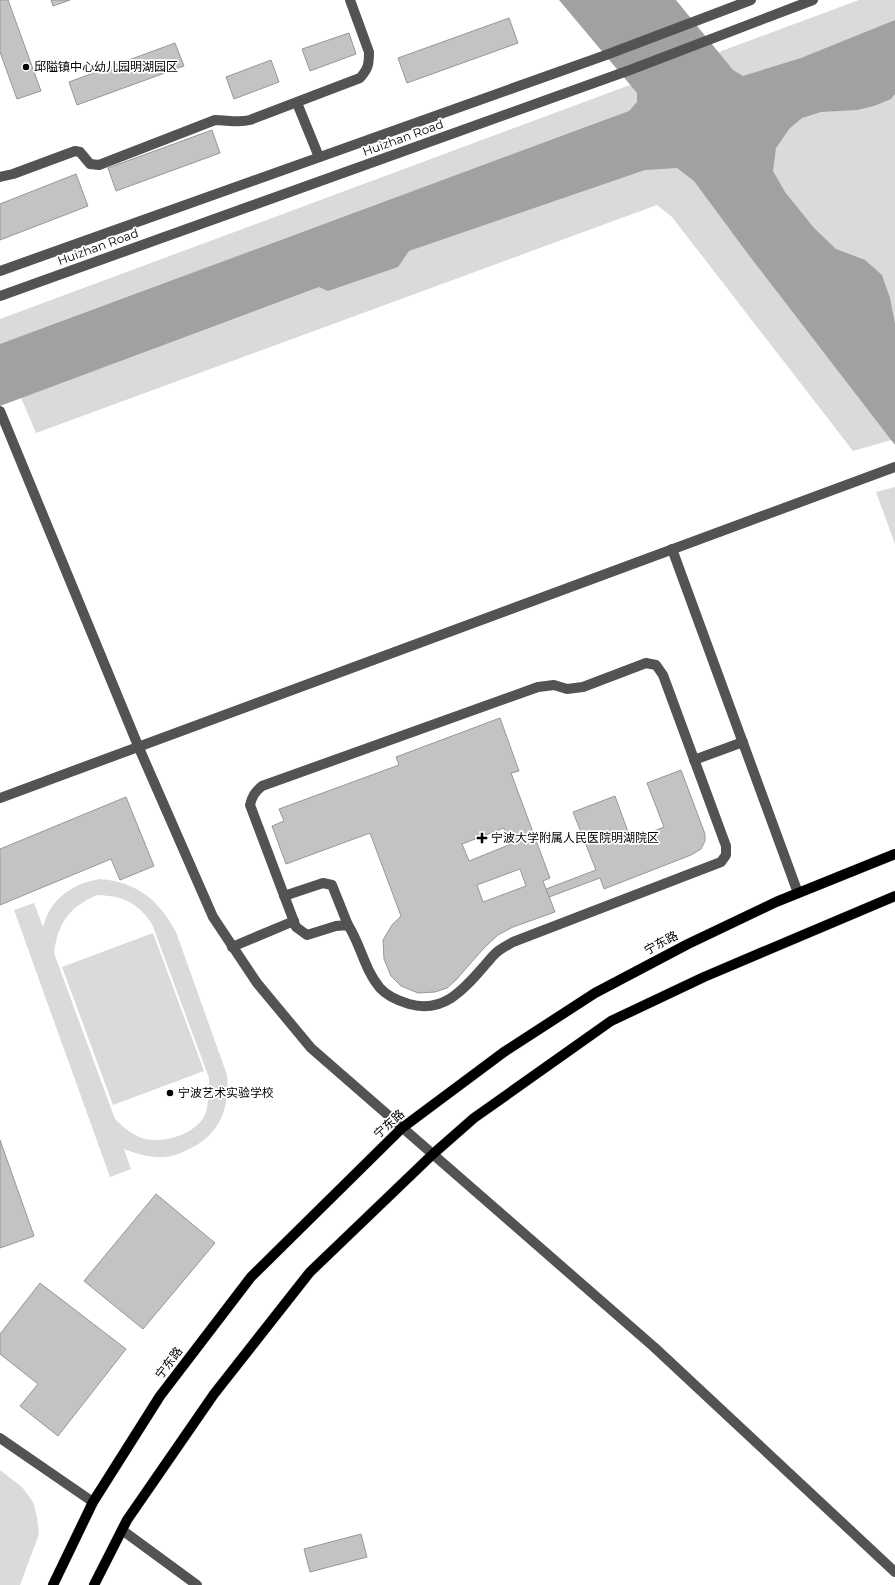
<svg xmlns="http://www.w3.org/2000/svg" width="895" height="1585" font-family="Montserrat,'Noto Sans SC',sans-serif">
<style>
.green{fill:#dadada;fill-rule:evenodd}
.water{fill:#a1a1a1}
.building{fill:#c3c3c3;stroke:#979797;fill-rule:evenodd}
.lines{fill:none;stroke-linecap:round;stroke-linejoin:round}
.major-casing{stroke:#dbdbdb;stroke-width:11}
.minor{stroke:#535353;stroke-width:10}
.major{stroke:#000;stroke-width:10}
.poi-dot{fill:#000;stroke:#fff;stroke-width:1.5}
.labels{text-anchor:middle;stroke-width:3.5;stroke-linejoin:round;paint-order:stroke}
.poi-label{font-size:12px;fill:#000;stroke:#fff;text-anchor:start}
.street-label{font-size:12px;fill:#000;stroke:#fff}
</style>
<rect width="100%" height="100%" fill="#fff"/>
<g class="green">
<path d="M859 0H895V439L853 451 672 217 657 205 36 433 0 348V319Z"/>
<path d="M895 487V544L876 492Z"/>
<path d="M100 879C137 882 159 900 176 932L227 1075C230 1109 219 1136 187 1150 177 1155 168 1158 157 1157 146 1157 135 1153 124 1149L131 1169 110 1177 14 910 34 903 43 927C50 899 73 883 100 879ZM97 895C123 896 137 902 152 924L209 1078C209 1089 209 1101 206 1112 199 1134 162 1145 142 1138 131 1134 123 1127 115 1119L54 953C58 923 69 907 97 895Z"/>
<path d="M153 933 204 1071 113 1105 62 967Z"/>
<path d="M0 1470 22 1487 33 1502 37 1517 39 1534 20 1585H0Z"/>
</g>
<path class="water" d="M559 0H676L733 70 743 76 801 58 895 20V94L891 99 874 106 857 110 821 112 802 118 790 128 776 148 773 171 785 192 814 228 836 249 865 260 882 275 890 298 895 324V445L748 254 694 181 677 168 645 170 409 251 398 267 328 291 319 287 0 406V344L629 111 637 102V93Z"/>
<g class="building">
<path d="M0 0H8L41 91 17 99 0 52Z"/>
<path d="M51 0H70L53 6Z"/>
<path d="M509 18 518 43 407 83 398 58Z"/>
<path d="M349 33 356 54 310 71 302 49Z"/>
<path d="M175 43 184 66 77 105 69 82Z"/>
<path d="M271 60 279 82 234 99 226 77Z"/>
<path d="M212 130 220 153 116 191 108 168Z"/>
<path d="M76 174 88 206 0 240V204Z"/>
<path d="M500 718 519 771 511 773 550 878 543 881 555 912 513 927 498 935 484 948 455 981 447 988 435 992 418 993 401 986 391 976 384 959 383 940 392 925 401 916 370 833 286 864 272 826 284 821 279 809 399 765 396 757ZM504 828 511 844 469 861 462 844ZM520 869 526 886 483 902 477 885Z"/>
<path d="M681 770 705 834V841L701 849 691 855 604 889 600 878 549 897 546 889 596 870 573 812 615 796 631 840 664 827 647 783Z"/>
<path d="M126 797 154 866 120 880 111 859 0 905V849Z"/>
<path d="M0 1140 34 1236 0 1248Z"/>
<path d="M156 1194 215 1243 143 1329 84 1281Z"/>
<path d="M40 1283 126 1349 58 1436 20 1406 38 1384 0 1354V1334Z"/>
<path d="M361 1534 367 1557 310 1572 304 1549Z"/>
</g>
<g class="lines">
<defs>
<g id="major">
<path d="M53 1585 93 1502 160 1396 251 1277 402 1128 504 1052 595 993 688 944 776 902 895 854"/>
<path d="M94 1585 127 1520 214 1394 310 1272 433 1154 474 1118 611 1021 704 977 895 896"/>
</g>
</defs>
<use href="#major" class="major-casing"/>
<g class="minor">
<path d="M297 103 319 157"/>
<path d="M0 177 13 174 75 151 80 152 90 164 99 165 215 120C227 120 238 123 250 120L360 78C368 69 369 65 369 52L350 0"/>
<path d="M0 271 606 55 751 0"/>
<path d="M0 296 630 70 813 0"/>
<path d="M0 411 139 748 213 917 257 983 311 1048 654 1347 895 1572"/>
<path d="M672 549 798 893"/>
<path d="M646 663 656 665 663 675 726 846V855L721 862 513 942C508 945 502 948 497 952 493 955 489 961 485 965 464 989 444 1014 409 1004 399 1001 387 996 380 988 364 969 361 945 348 925L336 926 307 935 296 927 250 805C252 796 255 792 262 786L538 687 554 685 567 689 583 687Z"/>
<path d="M694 760 743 742"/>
<path d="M0 798 895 467"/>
<path d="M284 896 323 883 332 885 348 925"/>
<path d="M232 947 294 921"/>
<path d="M0 1438 93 1502"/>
<path d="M122 1530 197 1585"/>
</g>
<use href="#major" class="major"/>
</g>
<g class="poi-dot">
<circle cx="26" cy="67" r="4"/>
<path d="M480 832h4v4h4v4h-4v4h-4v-4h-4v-4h4z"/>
<circle cx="170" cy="1093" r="4"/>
</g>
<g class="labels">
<g class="poi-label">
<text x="34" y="71">邱隘镇中心幼儿园明湖园区</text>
<text x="491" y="842">宁波大学附属人民医院明湖院区</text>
<text x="178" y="1097">宁波艺术实验学校</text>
</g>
<g class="street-label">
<text transform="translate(403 138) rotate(-20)" y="4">Huizhan Road</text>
<text transform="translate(98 247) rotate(-20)" y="4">Huizhan Road</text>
<text transform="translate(661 943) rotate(-28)" y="4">宁东路</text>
<text transform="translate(389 1124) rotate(-42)" y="4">宁东路</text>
<text transform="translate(169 1363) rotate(-53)" y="4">宁东路</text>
</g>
</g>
</svg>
